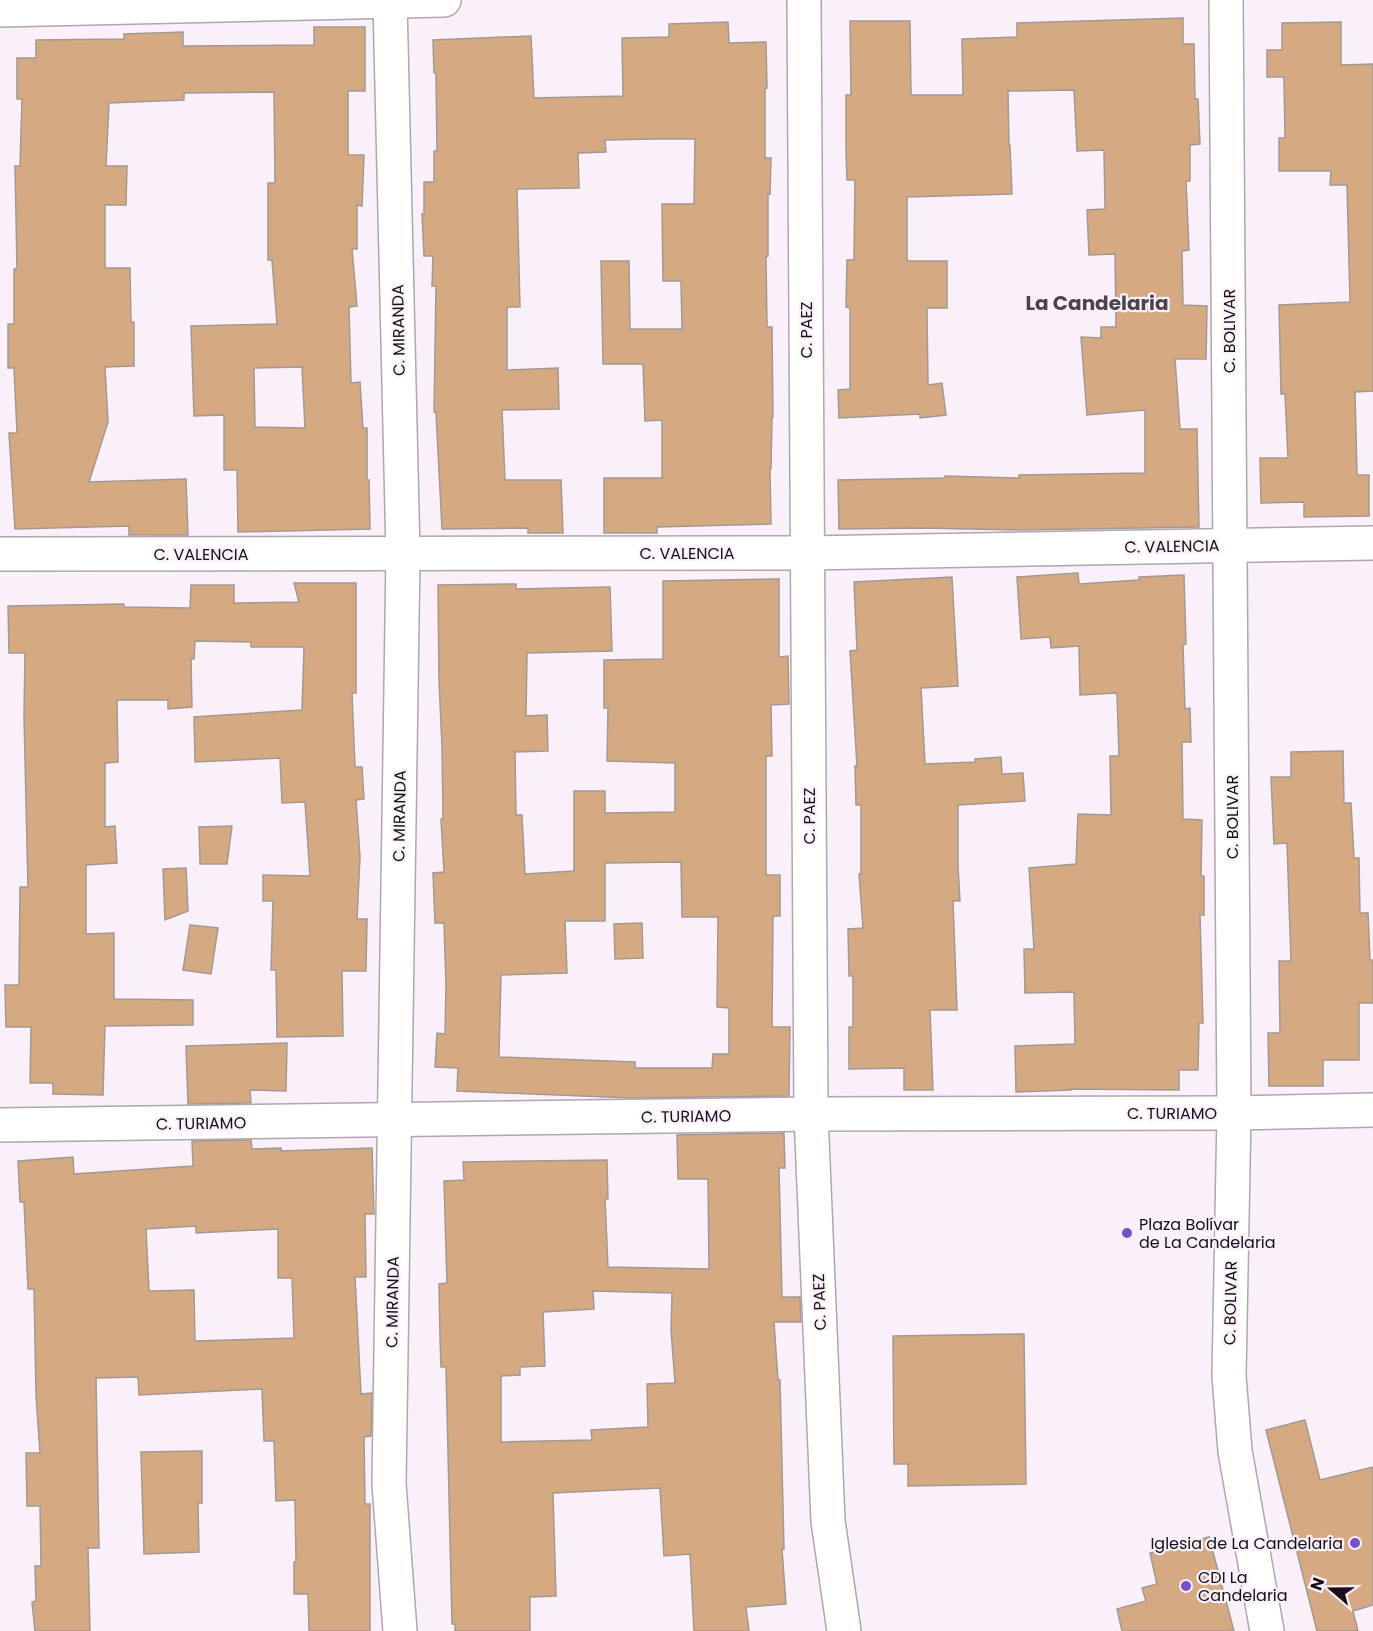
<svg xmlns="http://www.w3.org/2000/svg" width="1373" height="1631" font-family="Poppins,sans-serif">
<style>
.building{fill:#d5aa83;stroke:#a39991;stroke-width:1.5;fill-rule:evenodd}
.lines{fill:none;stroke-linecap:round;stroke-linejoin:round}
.street-casing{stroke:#afa6b0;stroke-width:36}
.street{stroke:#fff;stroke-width:33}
.poi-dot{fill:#7751ca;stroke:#faf0fa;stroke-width:2}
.labels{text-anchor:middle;stroke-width:4.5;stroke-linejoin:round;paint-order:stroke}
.street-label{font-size:16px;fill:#151115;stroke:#faf0fa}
.poi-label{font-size:16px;fill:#151115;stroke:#faf0fa;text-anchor:start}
.quarter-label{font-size:20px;font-weight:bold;fill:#4b434b;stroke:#faf0fa}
</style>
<rect width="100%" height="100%" fill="#faf0fa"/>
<g class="building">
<path d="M1183 18V44H1194L1195 99H1198L1200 144 1190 145V181H1186L1189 250 1182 251 1183 305 1207 306 1206 359H1175L1180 429H1197L1199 527 1020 530 922 528 839 529 838 480 944 478 945 476 1019 478V475L1145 473V410L1087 415 1081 337 1101 338V327H1116L1115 254 1089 255 1087 210 1105 209 1104 150 1077 151 1074 90 1008 91 1009 145H1010L1012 194 907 197V261H947V308H927L928 385 942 383 946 415 920 418V414L839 418 838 390 850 389V308L846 307 847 260H854L855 180H847L846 151V95H851L850 21H910L911 95H963L962 39 1017 37V23Z"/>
<path d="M728 22 729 43 766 42 767 88 765 89V158H771L770 194H768V256L766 257 767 327H772L773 417H772L771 469H770L771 524 657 527V533H604V478H662V420L645 421 643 364H603L601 261H629L630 329H682L681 281H663L662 204H694L695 139H655L605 140 606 152 578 153 579 188 517 189 520 307H507V370L558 368 559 409 502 410 505 480H561L563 533H528V528L442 529 436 412H434L436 286H432L433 256H424L422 214H424V182H434V151H437L436 73H434L433 40 531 36 534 98 623 96 622 38 669 37V24Z"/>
<path d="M1341 22V65L1373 64V391L1355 392 1357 475H1369V516L1304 517V502L1261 503 1260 458H1288L1285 394H1281L1279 305 1350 302 1347 185H1330L1331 171H1279V138H1285L1284 77H1267V50H1282V23Z"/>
<path d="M314 27H365V91H348V155H364L362 206 357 205V249H352L357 306 349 307 351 383 360 382 363 428H367V480H369L370 529 238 532 237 470H224V415L194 416 191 326 277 324 272 260H268V183H275L274 92 184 93V100L109 103 106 166H127L126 205H105V268H130L131 322H134V366L105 367 108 422 89 482 186 479 188 535H129V526L15 529 9 433H17L14 368H8V324H14V269L17 268 15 166H20L22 99H17V58H36V40L124 39V34L183 32V46L314 45ZM302 367 305 428 255 427 254 368Z"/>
<path d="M1078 573 1079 584 1139 580V577L1184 575 1186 644 1183 645 1185 709 1190 708 1191 742H1182L1183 819 1202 820 1201 876H1204V915H1200L1203 1023H1199L1198 1070H1179V1090L1069 1089 1070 1090 1016 1092 1015 1046 1075 1044 1074 992 1025 993 1024 949H1034L1029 868 1076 864 1078 814 1111 815 1110 756H1119L1117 693 1080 695 1079 646 1051 648 1050 637 1021 639 1017 577Z"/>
<path d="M952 577 958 686 921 688 925 764 975 762V759L1001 757 1002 774 1023 773 1025 801 958 805V867L960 901H953L957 1010H930L933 1090H904V1068L849 1069V1027H853V976H849L848 929 863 928 859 874H861V805H856L855 766H857L850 651 857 650 854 582Z"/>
<path d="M779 579V657L788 656 789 704 771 705 772 756H766V875H780V916H773L772 1027H790L789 1096 631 1098 457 1091 458 1068 435 1067 437 1033 445 1034 446 986 444 923H435L433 873 444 872 441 819H443L442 746 439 680 438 585 516 584V589L610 587 612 651 527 653 526 716 547 715 548 751 515 752 516 815H522L525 874 574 871V791H605V813L675 812V763L607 761 608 708H604V660L663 659V581ZM681 862 682 917H718L717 1007 729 1008V1054H713L712 1068H635V1062L499 1057 501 975 567 973 565 921H605V863Z"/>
<path d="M294 583H356V693H352L355 767H362L364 799 356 800 360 857 357 919H367L366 971H342L343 1036 277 1037 276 970H271L273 901H263V875L310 876 305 802 282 803 280 758 195 762 194 717 302 710 304 647H251V642L195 641 194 659H191L192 707 168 709V700H117L118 762 105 763V827L115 826 117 863 86 865V934L114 933V999L193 1000V1025L105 1026 103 1095 53 1094V1083H30L31 1027H6L5 985H19L20 887H28L24 716 25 653H9L8 606 124 604V607L190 608 191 585H234V603L299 602Z"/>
<path d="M1343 751 1344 803H1351L1354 858H1359L1360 913H1368L1370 960H1373V1003H1359V1060H1323V1086H1269L1268 1033H1280L1279 961H1291L1287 843 1274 844 1271 777H1291V752Z"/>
<path d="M232 826 227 864H200L199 827Z"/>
<path d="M186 868 188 911 165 920 163 869Z"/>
<path d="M642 923 643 958 615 959 614 924Z"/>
<path d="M190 925 218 928 211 974 183 970Z"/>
<path d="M287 1043 286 1091 250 1090 251 1103 188 1104 186 1046Z"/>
<path d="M784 1133 785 1168H779L782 1297H800L801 1322H774L778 1380H780L784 1549H782L786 1604 746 1607 749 1631H694L690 1554 664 1556 660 1488 553 1493 556 1596 530 1597V1631H455V1624H452L446 1367H441L440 1338 439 1284 447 1283 444 1181 464 1180 463 1162 607 1160 608 1199H605L608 1267 709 1269 708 1179H678L677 1135ZM593 1291 672 1293 671 1330 675 1383 647 1384 648 1427 591 1430 592 1440 501 1442V1376L520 1375V1367L545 1366 543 1312 594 1309Z"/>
<path d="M251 1140 252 1149 281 1148V1151L372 1148 374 1214H365L366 1277H355L361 1394 372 1393 371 1436 364 1437 365 1504H370V1631H309L308 1594H294V1562H296L295 1500 276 1501 274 1441H264L262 1389 139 1395 138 1377 96 1378 99 1548H88L90 1631H35L32 1602 36 1601 35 1566H41L40 1506H27L26 1453H40L36 1395 34 1289H28L24 1202H20L18 1161 73 1157 74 1174 193 1166 192 1141ZM196 1226V1233L278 1229V1278H292L294 1338 195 1341 194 1290 149 1291 146 1229Z"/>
<path d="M1024 1334 1026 1484 908 1486V1464H894L893 1336Z"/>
<path d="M1305 1420 1320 1480 1373 1467V1605L1353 1611 1358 1631H1317L1266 1430Z"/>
<path d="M202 1451V1503H198L199 1552 144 1554 141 1452Z"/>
<path d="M1209 1537 1234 1631H1122L1117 1609 1146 1601 1142 1588 1157 1584 1150 1553Z"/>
</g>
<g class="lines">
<defs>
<g id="street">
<path d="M804 0 811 1114 828 1521 844 1631"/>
<path d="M1226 0 1234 1113 1229 1376 1235 1451 1267 1631"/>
<path d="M390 1 403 554 389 1484 400 1631"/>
<path d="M0 10 444 0"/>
<path d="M0 554 807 553 1373 543"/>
<path d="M0 1125 811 1114 1234 1113 1373 1110"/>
</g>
</defs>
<use href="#street" class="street-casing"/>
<use href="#street" class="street"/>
</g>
<g class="poi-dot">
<circle cx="1127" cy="1233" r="6"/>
<circle cx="1355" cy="1543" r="6"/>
<circle cx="1186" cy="1586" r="6"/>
</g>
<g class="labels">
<g class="street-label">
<text transform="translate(398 330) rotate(-91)" y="6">C. MIRANDA</text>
<text transform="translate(806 330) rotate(-90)" y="6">C. PAEZ</text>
<text transform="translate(1229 331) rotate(-90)" y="6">C. BOLIVAR</text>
<text transform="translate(1172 546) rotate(-1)" y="6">C. VALENCIA</text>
<text x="687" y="559">C. VALENCIA</text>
<text x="201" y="560">C. VALENCIA</text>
<text transform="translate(399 816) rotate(-89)" y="6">C. MIRANDA</text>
<text transform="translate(809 816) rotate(-90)" y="6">C. PAEZ</text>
<text transform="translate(1232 817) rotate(-90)" y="6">C. BOLIVAR</text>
<text x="1172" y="1119">C. TURIAMO</text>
<text transform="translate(686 1116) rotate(-1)" y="6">C. TURIAMO</text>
<text transform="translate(201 1123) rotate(-1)" y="6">C. TURIAMO</text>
<text transform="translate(392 1302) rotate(-89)" y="6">C. MIRANDA</text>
<text transform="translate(819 1302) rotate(-92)" y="6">C. PAEZ</text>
<text transform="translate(1230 1303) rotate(-89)" y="6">C. BOLIVAR</text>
</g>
<g class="poi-label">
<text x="1139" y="1230">Plaza Bolívar<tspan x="1139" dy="18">de La Candelaria</tspan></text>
<text x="1343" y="1549" text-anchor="end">Iglesia de La Candelaria</text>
<text x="1198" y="1583">CDI La<tspan x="1198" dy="18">Candelaria</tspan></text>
</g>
<g class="quarter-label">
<text x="1097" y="310">La Candelaria</text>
</g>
</g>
<g transform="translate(1331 1589) rotate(290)" stroke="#faf0fa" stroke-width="4.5" paint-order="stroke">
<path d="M0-4.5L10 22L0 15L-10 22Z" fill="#151115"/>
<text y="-9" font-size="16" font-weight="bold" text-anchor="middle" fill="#151115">N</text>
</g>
</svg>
